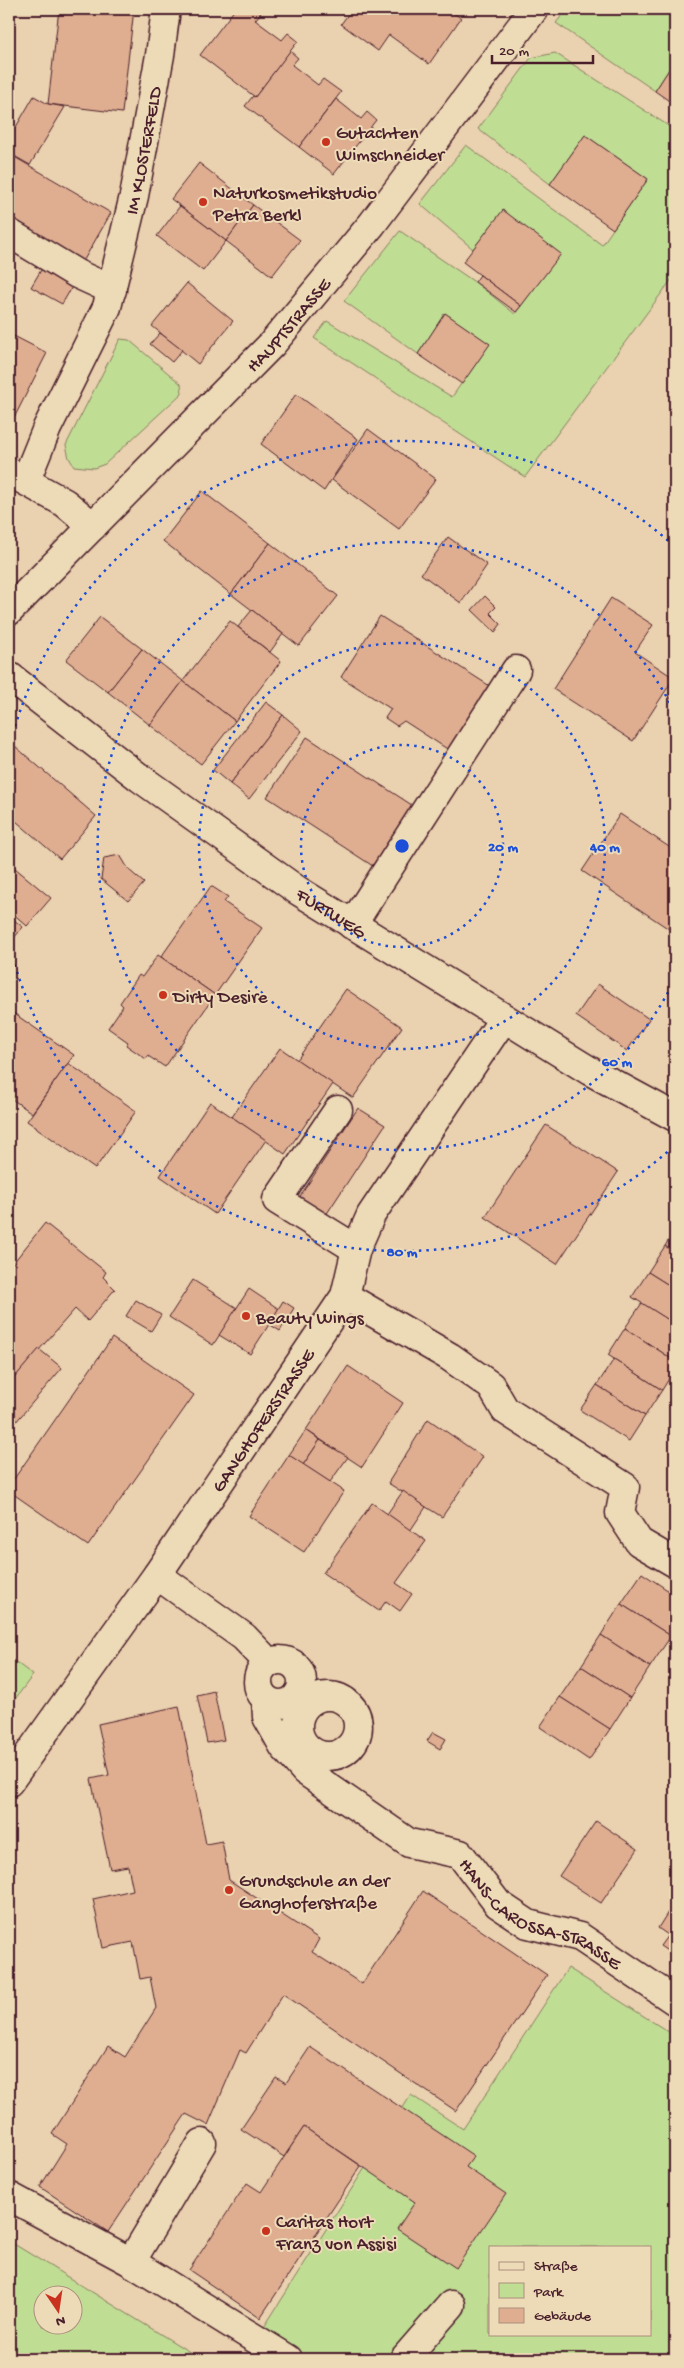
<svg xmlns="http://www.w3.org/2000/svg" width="684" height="2368" font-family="'Gochi Hand',sans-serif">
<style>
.green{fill:#c0dd94;stroke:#857e60;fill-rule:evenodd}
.building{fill:#dfae91;stroke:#4a1f2b}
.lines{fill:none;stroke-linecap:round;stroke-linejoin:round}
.minor-casing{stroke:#4a1f2b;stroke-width:31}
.minor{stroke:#eddab7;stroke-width:28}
.ring{fill:none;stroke:#1d4ed8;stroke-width:2.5;stroke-dasharray:2.5 5}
.poi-dot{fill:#c8321e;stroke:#eddab7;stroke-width:2}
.labels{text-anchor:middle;stroke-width:4;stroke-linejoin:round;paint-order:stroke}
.poi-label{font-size:19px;fill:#4a1f2b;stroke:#eddab7;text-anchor:start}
.street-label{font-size:19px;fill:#4a1f2b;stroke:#eddab7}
.centre{fill:#1d4ed8;stroke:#eddab7;stroke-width:2.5}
.ring-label{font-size:15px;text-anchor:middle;font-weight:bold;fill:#1d4ed8;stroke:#eddab7;stroke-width:4;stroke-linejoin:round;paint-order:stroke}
</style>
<rect width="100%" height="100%" fill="#ead1af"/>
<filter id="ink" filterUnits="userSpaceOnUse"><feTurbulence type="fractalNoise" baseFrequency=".02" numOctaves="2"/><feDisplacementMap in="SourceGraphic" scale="10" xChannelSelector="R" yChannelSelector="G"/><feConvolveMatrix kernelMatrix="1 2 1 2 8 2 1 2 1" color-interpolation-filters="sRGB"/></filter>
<g filter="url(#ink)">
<g class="green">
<path d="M567 9H675V60L655 91 556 23Z"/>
<path d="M555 53 675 130V275L525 477 314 338 327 321 452 397 489 344 445 313 418 354 344 301 400 231 476 283 515 314 560 254 503 211 473 249 420 204 466 145 602 245 648 179 585 135 550 184 478 129 531 58Z"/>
<path d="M120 339 129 340 181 384 182 393 105 464 94 468 74 466 69 458 66 445Z"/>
<path d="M9 1657 33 1675 9 1707Z"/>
<path d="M568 1968 675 2036V2359H244L411 2095 463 2129ZM490 2247H650V2334H490Z"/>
<path d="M9 2241 201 2359H9ZM42 2296H72V2326H42Z"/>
</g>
<g class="building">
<path d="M59 9H134L122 113 48 104Z"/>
<path d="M235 9H256L261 13 255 20 282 40 288 33 298 41 255 97 200 55Z"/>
<path d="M352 9H447L461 18 429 64 389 35 378 51 341 24Z"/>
<path d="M290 51 298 58 292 65 318 85 323 79 341 92 299 147 245 106 253 96 255 97Z"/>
<path d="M675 60V105L655 91Z"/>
<path d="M34 96 48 104 65 107 30 165 9 153V139Z"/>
<path d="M336 99 361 119 367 112 376 120 334 174 299 147Z"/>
<path d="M675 115V130L668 126Z"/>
<path d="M585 135 648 179 613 229 550 184Z"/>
<path d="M11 155 111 213 81 265 9 224V159Z"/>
<path d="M199 163 253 205 226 241 171 199Z"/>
<path d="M253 205 300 240 272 276 226 241Z"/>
<path d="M180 206 226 241 203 271 157 236Z"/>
<path d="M503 210 561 254 521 306 463 262Z"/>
<path d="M44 265 75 282 62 304 31 287Z"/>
<path d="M480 275 521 306 516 312 475 282Z"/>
<path d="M187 283 233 321 198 364 152 326Z"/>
<path d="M445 313 490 344 462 384 418 354Z"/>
<path d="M160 333 182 350 172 362 150 344Z"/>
<path d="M10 334 47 353 15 416 9 413Z"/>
<path d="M296 394 358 439 324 491 261 444Z"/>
<path d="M368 429 436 479 399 529 332 480Z"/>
<path d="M202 491 270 543 231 594 163 541Z"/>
<path d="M448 537 487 565 461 603 421 574Z"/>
<path d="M270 543 338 596 299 646 231 594Z"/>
<path d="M485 596 496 607 490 613 501 624 495 632 472 610Z"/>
<path d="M611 598 653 625 635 652 674 678 633 741 553 689Z"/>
<path d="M252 610 283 634 270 652 238 627Z"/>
<path d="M380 616 496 690 455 754 404 721 397 726 385 718 391 709 341 677Z"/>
<path d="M100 617 142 649 108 692 66 660Z"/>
<path d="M230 621 281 661 235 721 183 681Z"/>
<path d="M142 649 183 681 150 725 108 692Z"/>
<path d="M183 681 235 721 201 764 150 725Z"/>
<path d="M675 688V702L668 696Z"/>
<path d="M266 702 283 715 230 784 213 770Z"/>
<path d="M283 715 302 731 249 799 230 784Z"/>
<path d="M307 737 418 809 379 870 267 797Z"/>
<path d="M9 741 96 816 60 859 9 815Z"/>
<path d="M620 814 675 851V933L582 871Z"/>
<path d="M120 855 129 870 144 883 128 901 101 879 104 858Z"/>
<path d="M9 863 51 898 27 926 9 910Z"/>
<path d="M211 886 228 897 224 902 262 928 215 995 161 957Z"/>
<path d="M9 916 23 927 9 944Z"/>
<path d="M158 955 215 995 165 1067 148 1056 146 1059 126 1045 128 1042 108 1028 123 1006 120 1003 139 975 142 977Z"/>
<path d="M598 984 649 1019 627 1051 576 1016Z"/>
<path d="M346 989 402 1027 353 1098 297 1060Z"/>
<path d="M9 1010 74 1055 32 1113 9 1097Z"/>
<path d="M280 1048 333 1084 285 1154 232 1117Z"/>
<path d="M68 1063 136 1111 95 1169 27 1121Z"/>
<path d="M210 1102 266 1140 215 1214 160 1176Z"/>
<path d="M358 1108 385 1125 322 1221 295 1204Z"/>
<path d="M546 1125 618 1172 557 1264 485 1217Z"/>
<path d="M45 1223 106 1272 103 1277 115 1289 88 1321 75 1309 9 1384V1268Z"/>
<path d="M675 1230V1253L665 1246Z"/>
<path d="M665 1246 675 1253V1289L648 1272Z"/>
<path d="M648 1272 675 1289V1324L632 1297Z"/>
<path d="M193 1280 237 1308 213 1345 169 1317Z"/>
<path d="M249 1289 279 1309 250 1354 219 1335Z"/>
<path d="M136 1300 161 1315 151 1331 126 1316Z"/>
<path d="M283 1301 294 1308 280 1331 269 1324Z"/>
<path d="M642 1303 675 1324V1361L625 1328Z"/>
<path d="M625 1328 675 1361V1369L662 1390 608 1355Z"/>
<path d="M112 1338 194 1395 88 1546 9 1491V1486Z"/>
<path d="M39 1349 62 1368 9 1430V1384Z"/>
<path d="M614 1359 662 1390 645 1416 597 1385Z"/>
<path d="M348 1366 403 1403 362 1467 306 1430Z"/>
<path d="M597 1385 645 1416 629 1441 580 1410Z"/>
<path d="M428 1419 483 1457 442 1517 388 1483Z"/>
<path d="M306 1430 320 1440 303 1465 289 1455Z"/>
<path d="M320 1440 348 1457 330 1482 303 1465Z"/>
<path d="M289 1455 344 1491 304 1552 249 1516Z"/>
<path d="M403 1491 426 1507 410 1531 387 1514Z"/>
<path d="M372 1503 426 1541 396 1583 412 1594 400 1611 386 1601 379 1611 323 1573Z"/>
<path d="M642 1573 675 1595V1629L671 1636 621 1604Z"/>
<path d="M621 1604 671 1636 650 1667 601 1635Z"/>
<path d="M601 1635 650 1667 630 1698 581 1666Z"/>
<path d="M581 1666 630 1698 610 1729 560 1697Z"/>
<path d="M214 1691 224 1740 207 1743 197 1695Z"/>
<path d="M560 1697 610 1729 589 1760 540 1727Z"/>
<path d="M179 1706 206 1844 222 1841 229 1880 319 1939 312 1952 362 1984 423 1891 547 1975 456 2111 283 1994 246 2053 240 2050 208 2125 186 2114 108 2232 40 2187 67 2144 52 2134 108 2046 125 2057 156 2008 150 1977 140 1979 133 1942 103 1948 93 1899 133 1890 128 1866 110 1869 91 1779 109 1775 98 1724Z"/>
<path d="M433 1732 446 1739 440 1749 427 1741Z"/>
<path d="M596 1821 638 1849 601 1903 559 1876Z"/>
<path d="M675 1901V1956L660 1946 668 1935 658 1928Z"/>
<path d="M310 2047 474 2156 466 2167 506 2194 456 2268 397 2229 415 2202 304 2127 284 2157 241 2129 276 2077 286 2083Z"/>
<path d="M304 2127 361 2166 260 2318 189 2270 247 2183 261 2192Z"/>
</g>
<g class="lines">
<defs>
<g id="minor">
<path d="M9 233 77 274 112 290"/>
<path d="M9 472 65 503 93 526"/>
<path id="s1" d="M26 480 47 428 107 307 134 196 160 55 166 9"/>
<path id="s2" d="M9 611 272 344 372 224 534 9"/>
<path id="s3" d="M9 676 140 778 297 890 590 1071 675 1117"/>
<path d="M352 925 516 670"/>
<path d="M338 1110 277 1200 356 1249"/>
<path d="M345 1296 450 1357 491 1386 505 1410 625 1487 620 1513 639 1542 675 1563"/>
<path d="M157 1575 244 1637 268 1662"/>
<circle cx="280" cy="1682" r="22"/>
<circle cx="328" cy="1726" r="30"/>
<path id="s4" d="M266 1700 267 1717 284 1747 305 1771 409 1843 460 1854 498 1904 528 1924 580 1937 675 2001"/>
<path id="s5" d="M9 1782 157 1575 345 1296 356 1249 371 1215 504 1018"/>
<path d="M9 2196 131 2262 202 2143"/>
<path d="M131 2262 288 2359"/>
<path d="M404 2359 451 2305"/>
</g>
</defs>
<use href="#minor" class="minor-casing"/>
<use href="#minor" class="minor"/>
</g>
</g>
<g class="ring">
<circle cx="402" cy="846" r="101"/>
<circle cx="402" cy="846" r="203"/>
<path d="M675 979A304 304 0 1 1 675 713"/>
<path d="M673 1147A405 405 0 0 1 9 944M9 748A405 405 0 0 1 673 545"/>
</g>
<g class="poi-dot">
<circle cx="326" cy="142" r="5"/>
<circle cx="203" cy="202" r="5"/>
<circle cx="163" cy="995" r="5"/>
<circle cx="246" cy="1316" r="5"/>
<circle cx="229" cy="1890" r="5"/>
<circle cx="266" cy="2231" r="5"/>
</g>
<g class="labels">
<g class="poi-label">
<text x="336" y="138">Gutachten<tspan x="336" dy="22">Wimschneider</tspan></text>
<text x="213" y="198">Naturkosmetikstudio<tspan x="213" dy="22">Petra Berkl</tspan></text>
<text x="173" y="1002">Dirty Desire</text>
<text x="256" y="1323">Beauty Wings</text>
<text x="239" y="1886">Grundschule an der<tspan x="239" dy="22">Ganghoferstraße</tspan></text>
<text x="276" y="2227">Caritas Hort<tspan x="276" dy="22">Franz von Assisi</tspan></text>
</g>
<g class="street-label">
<text dy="7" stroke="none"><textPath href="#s1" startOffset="352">IM KLOSTERFELD</textPath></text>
<text dy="7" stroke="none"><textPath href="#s2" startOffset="400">HAUPTSTRASSE</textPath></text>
<text dy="7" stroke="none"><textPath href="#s3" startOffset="400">FURTWEG</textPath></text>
<text dy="7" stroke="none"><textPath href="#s5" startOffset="442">GANGHOFERSTRASSE</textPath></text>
<text dy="7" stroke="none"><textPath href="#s4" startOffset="366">HANS-CAROSSA-STRASSE</textPath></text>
</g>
</g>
<circle cx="402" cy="846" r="8" class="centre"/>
<g class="ring-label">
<text x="503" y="851">20 m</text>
<text x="605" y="851">40 m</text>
<text x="617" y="1066">60 m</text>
<text x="402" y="1256">80 m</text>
</g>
<rect width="684" height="2368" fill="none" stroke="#eddab7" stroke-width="30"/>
<rect x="15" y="15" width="654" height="2338" fill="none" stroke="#4a1f2b" stroke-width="2" filter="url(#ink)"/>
<rect x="489" y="2246" width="162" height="90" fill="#eddab7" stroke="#ac8f7f"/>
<rect x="499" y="2262" width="25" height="8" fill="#eddab7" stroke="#ac8f7f"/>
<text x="534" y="2270" font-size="15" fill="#4a1f2b">Straße</text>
<rect x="499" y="2283" width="25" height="15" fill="#c0dd94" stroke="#ac8f7f"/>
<text x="534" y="2296" font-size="15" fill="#4a1f2b">Park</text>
<rect x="499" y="2308" width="25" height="15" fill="#dfae91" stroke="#ac8f7f"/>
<text x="534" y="2320" font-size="15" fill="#4a1f2b">Gebäude</text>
<g transform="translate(58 2310) rotate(167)"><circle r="24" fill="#eddab7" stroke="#ac8f7f"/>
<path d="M0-4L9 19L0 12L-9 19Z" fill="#c8321e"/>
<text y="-8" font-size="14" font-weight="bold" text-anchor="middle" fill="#4a1f2b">N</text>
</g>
<path d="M492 55v8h101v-8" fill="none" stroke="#4a1f2b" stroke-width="2.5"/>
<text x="499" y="55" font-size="15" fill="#4a1f2b" stroke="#eddab7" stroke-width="4" paint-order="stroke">20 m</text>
</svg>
